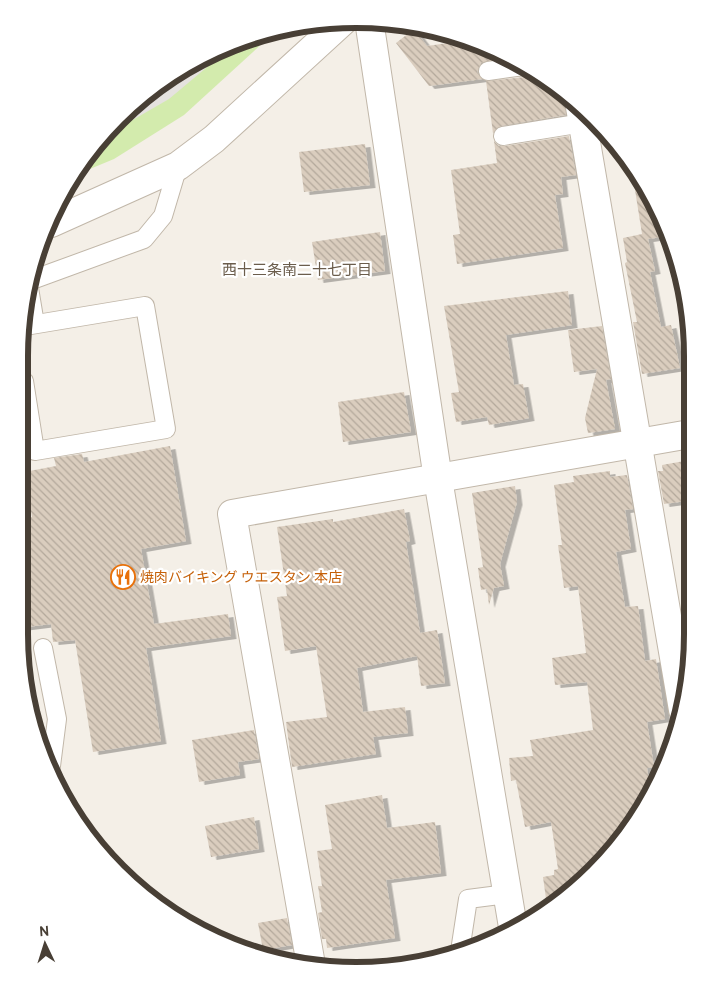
<svg xmlns="http://www.w3.org/2000/svg" width="711" height="989" font-family="Overpass,'Noto Sans JP',sans-serif">
<style>
.park{fill:#d3ebad}
.parking{fill:#e5e2df}
.building{fill:url(#building-back-hatch);filter:url(#shadow)}
.lines{fill:none;stroke-linecap:round;stroke-linejoin:round}
.service-casing{stroke:#c1b7a9;stroke-width:20}
.minor-casing{stroke:#c1b7a9;stroke-width:30}
.service{stroke:#fff;stroke-width:18}
.minor{stroke:#fff;stroke-width:28}
.labels{text-anchor:middle;stroke-width:4.5;stroke-linejoin:round;paint-order:stroke}
.food-label{font-size:14px;fill:#c56008;stroke:#fff;text-anchor:start}
.neighbourhood-label{font-size:15px;fill:#6b5d4c;stroke:#fff}
.rim{fill:none;stroke:#483f35;stroke-width:6}
</style>
<defs>
<pattern id="building-back-hatch" width="6" height="6" patternUnits="userSpaceOnUse" patternTransform="scale(1.25)"><rect width="6" height="6" fill="#dacdbe"/><path d="M-1 5l2 2M0 0l6 6M5-1l2 2" fill="none" stroke="#b3a89b"/></pattern>
<filter id="shadow"><feDropShadow dx="5.5" dy="3" stdDeviation="0" flood-color="#0004"/></filter>
</defs>
<rect width="100%" height="100%" fill="#f4efe7"/>
<path class="park" d="M278 29 184 115 114 159 73 176 134 102 187 64 248 37Z"/>
<path class="parking" d="M237 42 169 99 105 136 134 102 187 64Z"/>
<g class="building">
<path d="M414 29 427 46 469 40 510 57 481 63 477 72 482 79 429 86 396 43Z"/>
<path d="M533 71 563 90 566 115 501 126 493 133 486 81 525 77Z"/>
<path d="M569 136 576 175 561 177 563 194 555 195 563 248 457 264 453 235 460 234 451 170 497 163 494 141 499 146H505Z"/>
<path d="M365 144 370 185 304 192 299 152Z"/>
<path d="M632 171 666 226 669 236 648 239 655 271 650 272 661 327 671 325 680 368 642 374 633 322H637L625 263 627 262 623 238 642 234Z"/>
<path d="M380 232 385 271 318 280 312 242Z"/>
<path d="M568 291 572 325 506 335 514 385 523 384 529 418 489 425 487 417 456 422 451 393 459 392 444 306Z"/>
<path d="M602 326 611 379 606 380 615 429 588 433 585 418 597 369 574 372 568 330Z"/>
<path d="M404 392 411 432 343 442 338 402Z"/>
<path d="M170 446 186 541 141 549 154 624 228 614 231 636 146 648 161 741 93 752 75 640 53 642 51 624 19 628 21 518 32 517 24 472 56 466 54 458 82 454 84 462Z"/>
<path d="M690 460 691 495 686 496V501L664 504 658 471H663L662 465Z"/>
<path d="M610 471V477L627 475 633 509 625 510 631 549 616 552 625 607 638 606 645 661 656 659 665 719 647 722 654 767 647 768 651 793 622 839 577 887 547 906 543 877 554 875V870L558 869 551 822 525 827 516 780 511 781 509 758 533 756 530 740 593 730 587 682 555 685 552 658 586 653 578 586 564 588 558 545H562L554 485 574 482 573 476Z"/>
<path d="M515 486 517 502 500 564 504 586 494 588 489 605 487 589 481 590 478 568 483 567 472 493Z"/>
<path d="M404 509 410 541 406 542 420 633 437 630 445 683 421 686 417 656 357 668 363 712 405 707 408 733 373 737 376 754 292 767 286 722 327 717 316 646 285 651 277 597 287 596 277 527 333 519V522Z"/>
<path d="M254 730 259 759 238 762 240 775 199 782 192 740Z"/>
<path d="M382 795 387 828 435 822 441 873 386 880 395 938 327 948 326 939H322L318 913 322 912 318 886H322L317 851 332 849 325 805Z"/>
<path d="M254 817 259 849 211 857 205 826Z"/>
<path d="M287 918 292 945 263 950 258 923Z"/>
</g>
<g class="lines">
<defs>
<g id="service">
<path d="M488 71 524 66"/>
<path d="M503 136 583 123"/>
<path d="M29 281 144 239 163 216 178 166"/>
<path d="M28 282 35 324"/>
<path d="M24 381 35 451 166 429 145 306 25 326"/>
<path d="M43 648 57 719 51 766"/>
<path d="M460 951 468 899 507 894"/>
</g>
<g id="minor">
<path d="M369 20 438 479 513 927"/>
<path d="M580 107 683 710"/>
<path d="M51 223 178 166 214 139 343 21"/>
<path d="M311 965 232 514 690 434"/>
</g>
</defs>
<use href="#service" class="service-casing"/>
<use href="#minor" class="minor-casing"/>
<use href="#service" class="service"/>
<use href="#minor" class="minor"/>
</g>
<defs>
<symbol id="restaurant-ring" viewBox="-11 -11 22 22"><circle r="9.5" fill="#fff" stroke="#e8710a" stroke-width="1.5"/><path d="M-5-6h1v4h1v-4h1v4h1v-4h1v5L-1.5 .5V6h-2V.5L-5-1ZM5-6V6H3V1.5H1.5Q1.5-4 5-6Z" fill="#e8710a"/></symbol>
</defs>
<g fill-rule="evenodd">
<use href="#restaurant-ring" x="109" y="563" width="28" height="28"/>
</g>
<g class="labels">
<g class="food-label">
<text x="140" y="582">焼肉バイキング ウエスタン 本店</text>
</g>
<g class="neighbourhood-label">
<text x="297" y="275">西十三条南二十七丁目</text>
</g>
</g>
<path d="M0 0H711V989H0ZM356 28H356A328 328 0 0 1 684 356V634A328 328 0 0 1 356 962H356A328 328 0 0 1 28 634V356A328 328 0 0 1 356 28Z" fill="#fff" fill-rule="evenodd"/>
<path class="rim" d="M356 28H356A328 328 0 0 1 684 356V634A328 328 0 0 1 356 962H356A328 328 0 0 1 28 634V356A328 328 0 0 1 356 28Z"/>
<g transform="translate(45 944) rotate(356)" stroke="#ffffff" stroke-width="4" paint-order="stroke">
<path d="M0-4L9 19L0 12L-9 19Z" fill="#483f35"/>
<text y="-8" font-size="14" font-weight="bold" text-anchor="middle" fill="#483f35">N</text>
</g>
</svg>
